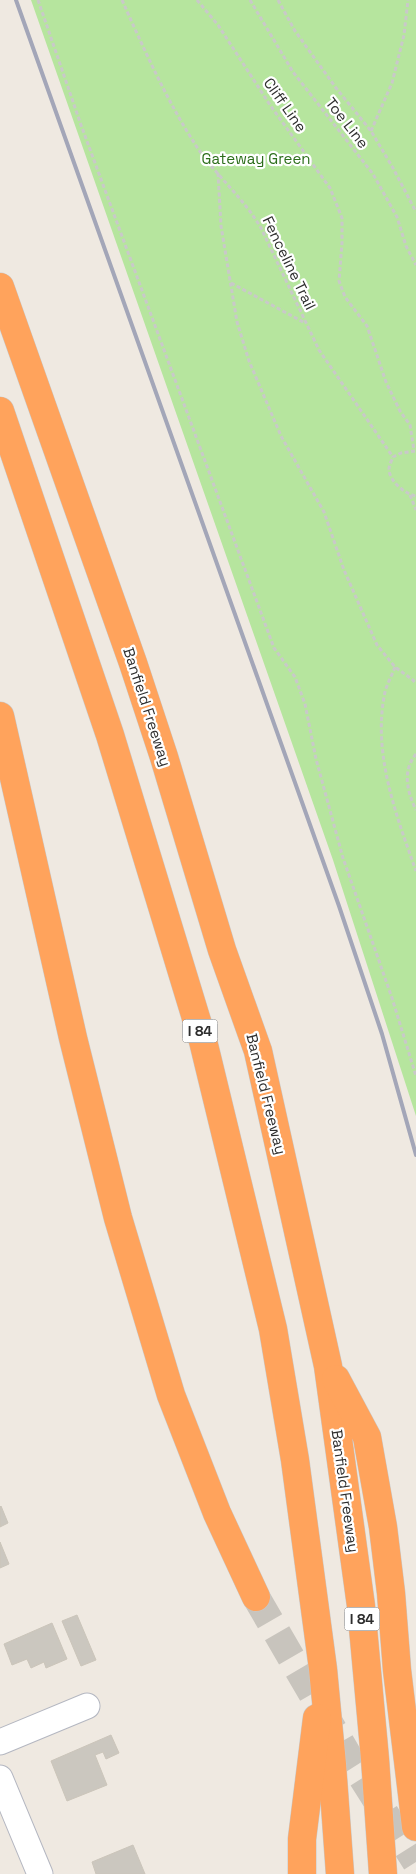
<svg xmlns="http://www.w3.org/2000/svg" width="416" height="1874" font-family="'Space Grotesk',sans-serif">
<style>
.green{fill:#b6e59e}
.building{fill:#cbc7bf;stroke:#cbc5ba}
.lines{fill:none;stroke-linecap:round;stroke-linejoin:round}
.highway-tunnel{stroke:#c8c4bd;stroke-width:28;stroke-dasharray:28 14;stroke-linecap:butt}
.street-casing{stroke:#b4b7c1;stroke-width:27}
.highway-casing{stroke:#c9c9c9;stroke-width:29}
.path{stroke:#c9c9c9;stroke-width:3;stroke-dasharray:4 2.5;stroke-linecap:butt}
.street{stroke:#fff;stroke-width:25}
.highway{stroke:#ffa35c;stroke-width:28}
.rail{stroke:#a3a6b8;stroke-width:4}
.labels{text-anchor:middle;stroke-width:4.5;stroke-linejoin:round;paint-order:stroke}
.shield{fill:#fff;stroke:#6d6d6d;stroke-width:1}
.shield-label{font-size:14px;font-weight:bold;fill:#2e2e2e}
.street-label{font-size:15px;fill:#2e2e2e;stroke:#fff}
.park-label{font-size:15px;fill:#2c6e1b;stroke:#fff}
</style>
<rect width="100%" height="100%" fill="#efe9e1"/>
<path class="green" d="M31 0H416V1116L333 860Z"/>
<g class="building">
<path d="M1 1506 8 1523 0 1527V1507Z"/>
<path d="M0 1542 9 1564 0 1568Z"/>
<path d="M77 1615 96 1660 81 1666 62 1621Z"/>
<path d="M52 1623 67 1659 46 1668 44 1662 31 1668 27 1659 12 1665 4 1644Z"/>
<path d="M111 1735 119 1753 106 1759 103 1752 95 1755 107 1785 67 1801 51 1761Z"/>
<path d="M133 1845 145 1874H96L92 1862Z"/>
</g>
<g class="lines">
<path class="highway-tunnel" d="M256 1597 349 1757 416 1862"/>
<defs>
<g id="street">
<path d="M0 1742 87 1706"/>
<path d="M0 1778 40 1874"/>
</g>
<g id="highway">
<path d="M0 287 133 663 164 757 222 950 258 1051 328 1366 361 1606 375 1759 383 1874"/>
<path d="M0 411 110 735 203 1041 273 1329 295 1460 323 1669 332 1764 340 1874"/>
<path d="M0 716 73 1038 118 1218 171 1395 217 1513 256 1597"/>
<path d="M336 1379 367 1437 383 1527 391 1593 397 1670 416 1827"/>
<path d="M302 1874V1839L317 1718"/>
</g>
</defs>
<use href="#street" class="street-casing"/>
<use href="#highway" class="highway-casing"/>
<g class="path">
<path d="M38 0 81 125 274 648 295 677 305 704 316 759 343 858 392 998 416 1076"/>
<path d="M122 0C143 47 167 101 195 144 214 174 243 197 261 228L319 350 393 457"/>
<path d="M197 0 218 25 270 105 330 188 342 218V243L339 281 345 297 367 326 386 382 400 411 410 425 414 450"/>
<path d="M250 0 293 72 373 174 397 217 406 246 416 265"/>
<path d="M278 0 295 31 336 88 371 131 393 168 416 212"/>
<path d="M371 131 392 83 404 35 408 0"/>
<path d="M218 173 221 226 237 322 249 361 281 436 324 512 344 570 377 645 395 667 413 680 416 684"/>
<path d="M231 283 305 323"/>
<path d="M415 451 401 453 393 457C392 460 389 465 389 469 389 481 405 494 416 496"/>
<path d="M410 495 416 510"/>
<path d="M395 667C392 675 387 684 385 692 372 752 396 815 416 871"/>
<path d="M416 754C402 771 407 791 416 810"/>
</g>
<use href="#street" class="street"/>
<use href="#highway" class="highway"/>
<path class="rail" d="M16 0 339 906 382 1034 416 1155"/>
</g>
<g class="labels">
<g class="shield">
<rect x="182.5" y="1019.5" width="35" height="23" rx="4"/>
<rect x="344.5" y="1607.5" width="35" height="23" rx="4"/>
</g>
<g class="shield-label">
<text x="200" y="1036">I 84</text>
<text x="362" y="1624">I 84</text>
</g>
<g class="street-label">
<text transform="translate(285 105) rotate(55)" y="5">Cliff Line</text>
<text transform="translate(347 123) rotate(52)" y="5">Toe Line</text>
<text transform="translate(289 263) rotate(64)" y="5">Fenceline Trail</text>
<text transform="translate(147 707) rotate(72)" y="5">Banfield Freeway</text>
<text transform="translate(266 1094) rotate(76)" y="5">Banfield Freeway</text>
<text transform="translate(345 1491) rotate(82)" y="5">Banfield Freeway</text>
</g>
<g class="park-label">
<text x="256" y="164">Gateway Green</text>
</g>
</g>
</svg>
